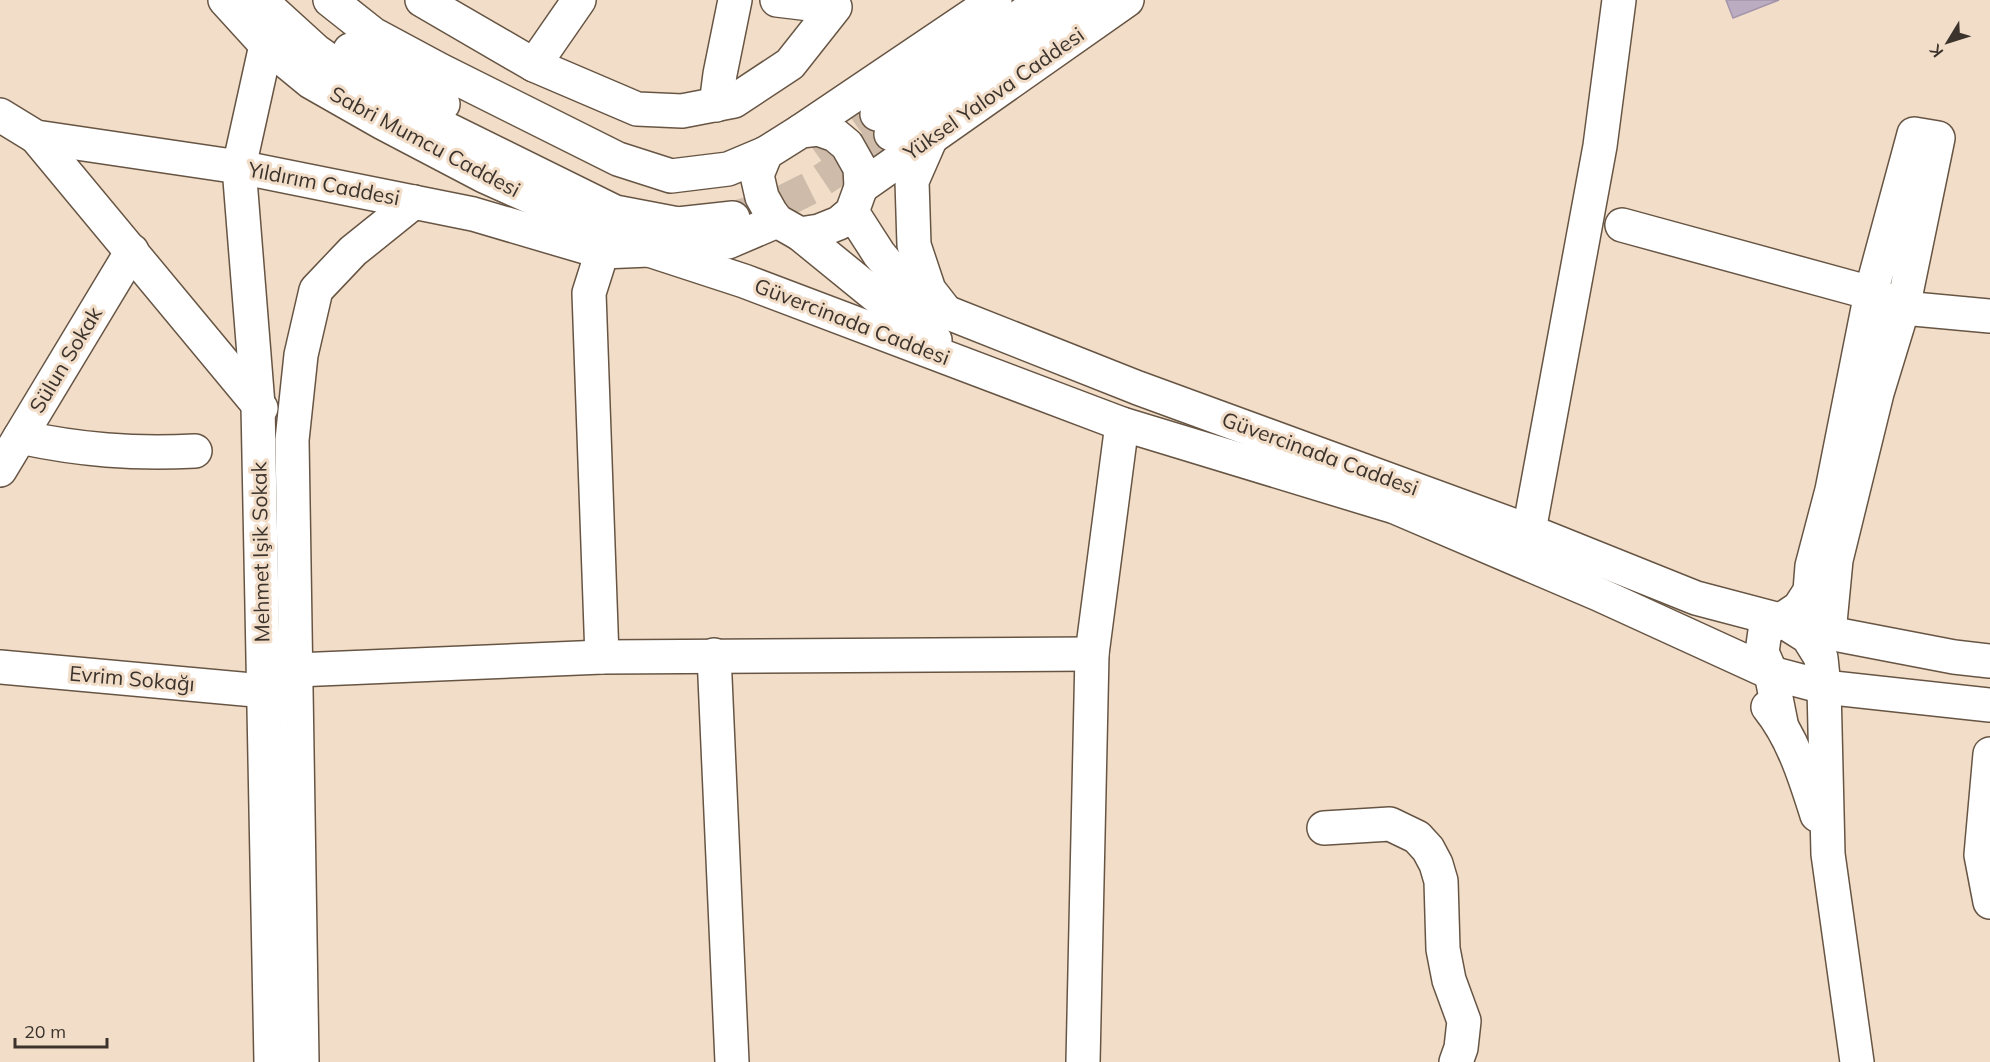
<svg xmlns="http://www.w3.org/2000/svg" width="1990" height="1062" font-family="Mulish,sans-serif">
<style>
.building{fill:#bbacc2;stroke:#a495ab;stroke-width:1.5}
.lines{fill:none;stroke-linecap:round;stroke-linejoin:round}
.major-tunnel{stroke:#cebbaa;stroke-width:33;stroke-dasharray:33 16;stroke-linecap:butt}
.minor-casing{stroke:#675544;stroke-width:36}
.major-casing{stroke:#675544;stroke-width:36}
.minor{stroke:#fff;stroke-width:33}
.major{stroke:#fff;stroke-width:33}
.labels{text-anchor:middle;stroke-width:6;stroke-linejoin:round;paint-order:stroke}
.street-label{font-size:21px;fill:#3c342c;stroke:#f2ddc9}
</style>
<rect width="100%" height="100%" fill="#f2ddc9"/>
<path class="building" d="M1726 0H1779L1733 18Z"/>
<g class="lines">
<g class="major-tunnel">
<path d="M818 156 877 114"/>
<path d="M733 218 778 204 810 188 891 134"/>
</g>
<defs>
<g id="minor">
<path d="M422 0 534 65 637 109 682 111 734 101 790 64 835 7 777 0"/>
<path d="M266 45 239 167 258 405 271 1062"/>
<path d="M534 65 579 0"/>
<path d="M716 105 720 74 735 0"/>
<path d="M0 115 36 137 239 167 473 214 602 252 649 250"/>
<path d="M36 137 261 408"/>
<path d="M1622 225 1871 293 1903 308 1990 316"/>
<path d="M20 437C81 450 132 454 195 451"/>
<path d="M0 470 132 251"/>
<path d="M1529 531 1600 146 1619 0"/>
<path d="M1781 620 1799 608 1810 591 1812 566 1832 490 1871 293 1914 134 1938 138 1903 308 1877 393 1836 560 1829 633"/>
<path d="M714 655 732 1062"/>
<path d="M602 657 589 293 602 252"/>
<path d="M0 667 264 691 296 670 602 657 1092 654"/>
<path d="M1990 754 1981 855 1990 902"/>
<path d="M1324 828 1390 824 1417 837 1428 849 1436 864 1441 881 1443 949 1449 980 1464 1021 1461 1048 1456 1062"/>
<path d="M302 1062 292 440 301 355 316 290 353 251 414 202"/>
<path d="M1083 1062 1092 654 1122 424"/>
</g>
<g id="major">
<path d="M225 0 266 45 311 82 383 123 484 176 649 250 744 281 1122 424 1395 507 1596 593 1771 673 1824 687 1990 705"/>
<path d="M260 0 316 51 380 96 615 212 678 224 733 218"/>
<path d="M330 0 373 34 440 70 618 159 671 176 728 169 766 153"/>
<path d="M350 50 443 104"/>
<path d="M877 114 1044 0"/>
<path d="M818 129 835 135 847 145 860 168 861 187 852 212 839 223 819 231 800 234 777 221 771 213 762 197 757 175 766 153 801 131Z"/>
<path d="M801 131 995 0"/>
<path d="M891 134 1087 0"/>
<path d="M930 140 912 181 914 245 929 290 943 308"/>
<path d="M861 187 1127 0"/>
<path d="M852 212 879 254 906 286 946 312 1138 388 1529 531 1696 598 1829 633 1954 657 1990 661"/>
<path d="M800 234 913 326 935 340"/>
<path d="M662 248 728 242 777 221"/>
<path d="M1768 707C1793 738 1805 777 1817 815"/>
<path d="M1781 723 1771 673 1762 652 1765 631 1781 620 1808 637 1821 658 1824 687 1828 854 1857 1062"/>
</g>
</defs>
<use href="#minor" class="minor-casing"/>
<use href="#major" class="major-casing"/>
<use href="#minor" class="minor"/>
<use href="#major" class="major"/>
</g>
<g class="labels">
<g class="street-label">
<text transform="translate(994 94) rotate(-35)" y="7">Yüksel Yalova Caddesi</text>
<text transform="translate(425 142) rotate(28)" y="7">Sabri Mumcu Caddesi</text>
<text transform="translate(324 184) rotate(11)" y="7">Yıldırım Caddesi</text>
<text transform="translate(852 322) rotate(21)" y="7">Güvercinada Caddesi</text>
<text transform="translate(66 360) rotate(-59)" y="7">Sülun Sokak</text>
<text transform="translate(1320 454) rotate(20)" y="7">Güvercinada Caddesi</text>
<text transform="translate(261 552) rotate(-91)" y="7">Mehmet Işik Sokak</text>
<text transform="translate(132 679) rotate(5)" y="7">Evrim Sokağı</text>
</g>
</g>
<g transform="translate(1948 42) rotate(232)" stroke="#f2ddc9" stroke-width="4.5" paint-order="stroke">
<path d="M0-4.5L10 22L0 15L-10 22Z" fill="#3c342c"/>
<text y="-9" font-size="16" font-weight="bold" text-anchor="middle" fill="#3c342c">K</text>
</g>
<path d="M15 1038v9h92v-9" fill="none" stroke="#3c342c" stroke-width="3"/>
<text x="24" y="1038" font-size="18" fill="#3c342c" stroke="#f2ddc9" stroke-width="4.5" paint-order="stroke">20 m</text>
</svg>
